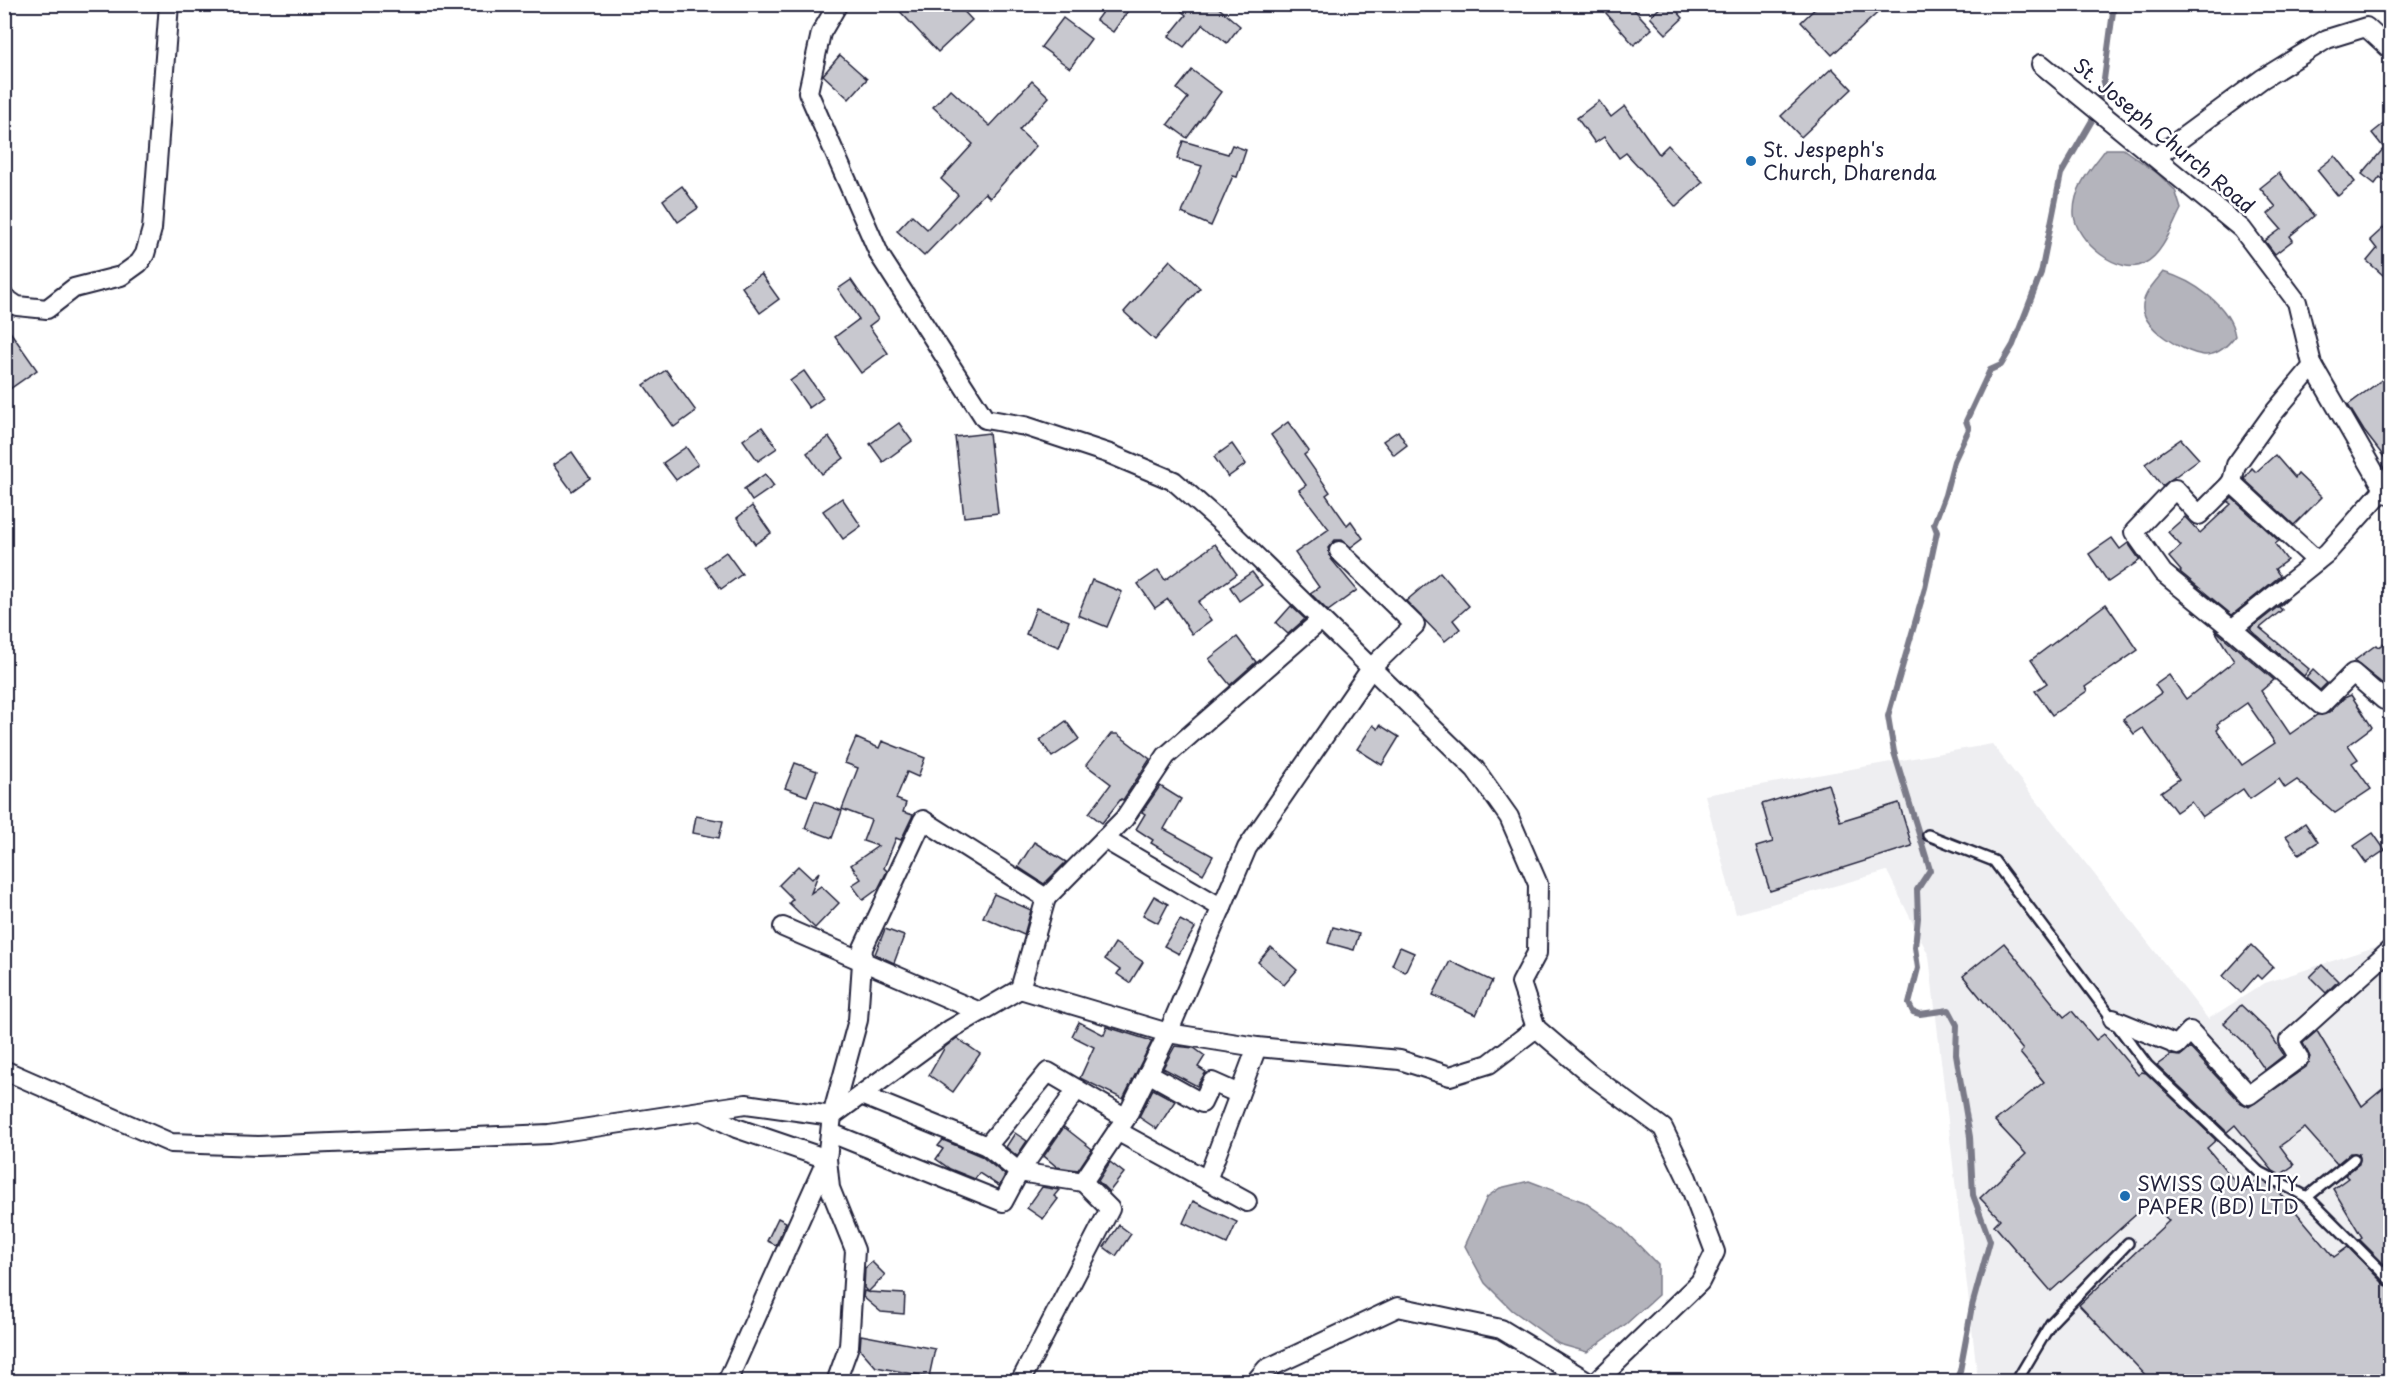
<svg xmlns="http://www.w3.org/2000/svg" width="2395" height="1386" font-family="'Playpen Sans',sans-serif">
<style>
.built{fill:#eeeef1}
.water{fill:#b4b4bc;stroke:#7a7a88;stroke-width:1.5}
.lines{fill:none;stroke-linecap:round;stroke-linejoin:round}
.stream{stroke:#7a7a88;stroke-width:6}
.building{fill:#c8c8cf;stroke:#22223b;stroke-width:1.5;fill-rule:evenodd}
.service-casing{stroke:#22223b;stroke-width:14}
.minor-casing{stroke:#22223b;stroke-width:22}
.service{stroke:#fff;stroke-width:9}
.minor{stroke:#fff;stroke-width:18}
.poi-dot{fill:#1f6fb2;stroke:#fff;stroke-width:2}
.labels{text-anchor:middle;stroke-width:5;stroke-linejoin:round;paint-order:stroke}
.street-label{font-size:20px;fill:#22223b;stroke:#fff}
.poi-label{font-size:20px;fill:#22223b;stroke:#fff;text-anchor:start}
</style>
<rect width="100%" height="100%" fill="#fff"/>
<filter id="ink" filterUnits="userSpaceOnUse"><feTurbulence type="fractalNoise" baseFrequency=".0167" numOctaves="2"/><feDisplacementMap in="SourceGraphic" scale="12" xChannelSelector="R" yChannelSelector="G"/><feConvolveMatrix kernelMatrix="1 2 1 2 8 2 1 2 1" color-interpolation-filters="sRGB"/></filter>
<g filter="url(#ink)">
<path class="built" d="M1992 744 2208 1019 2265 983 2390 942V1381H1978L1929 956 1887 871 1736 914 1705 795Z"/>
<g class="water">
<path d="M2106 149H2123L2157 173 2175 190 2181 209C2172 226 2163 254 2145 263 2120 278 2075 241 2074 214 2073 188 2091 168 2106 149Z"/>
<path d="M2163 272C2192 280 2230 305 2235 336 2228 345 2218 356 2204 355 2184 353 2140 328 2143 304 2145 292 2155 282 2163 272Z"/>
<path d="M1529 1181 1584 1202 1623 1229 1658 1265V1295L1626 1324 1587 1352 1559 1344 1512 1310 1485 1283 1465 1246 1487 1197 1500 1188Z"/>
</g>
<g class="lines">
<path class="stream" d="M1955 1382 1960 1371 1972 1306 1990 1241 1973 1195 1970 1137 1956 1054 1957 1025 1949 1010 1920 1014 1913 1012 1909 1004 1918 968 1915 947 1918 918 1917 890 1930 870 1894 752 1888 716 1925 588 1937 532 1934 524 1945 495 1954 461 1969 429 1966 421 1990 370 2001 365 2013 345 2041 273 2061 174 2094 117 2103 87 2114 4"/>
</g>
<g class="building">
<path d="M893 4H957L972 20 938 52Z"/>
<path d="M1108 4H1133L1113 32 1096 20Z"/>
<path d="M1173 4H1214L1240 26 1227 43 1203 24 1184 47 1169 36 1186 15Z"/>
<path d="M1598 4H1629L1652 29 1634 45Z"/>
<path d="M1664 4H1671L1683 18 1666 34 1650 17Z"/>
<path d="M1820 4H1887L1832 55 1801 22Z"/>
<path d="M1063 18 1091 39 1070 68 1041 47Z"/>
<path d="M840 55 867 79 849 99 823 75Z"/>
<path d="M1832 68 1852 89 1801 137 1781 116Z"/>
<path d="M1192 70 1221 92 1187 138 1168 124 1188 98 1177 89Z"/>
<path d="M1032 81 1049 97 1019 130 1036 146 990 198 985 193 924 256 897 231 912 215 927 229 958 195 941 179 973 144 933 107 950 89 990 126Z"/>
<path d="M1599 101 1611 117 1625 106 1659 154 1668 145 1703 182 1676 207 1626 153 1619 158 1604 137 1595 143 1577 118Z"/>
<path d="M2391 118V186L2380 177 2375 184 2362 174 2384 148 2372 133Z"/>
<path d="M1183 141 1228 154 1232 145 1246 150 1237 177 1233 176 1211 226 1182 213 1202 166 1177 159Z"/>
<path d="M2335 156 2355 182 2338 196 2317 170Z"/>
<path d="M2279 173 2314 216 2290 236 2293 240 2275 254 2265 241 2281 229 2268 214 2276 207 2260 188Z"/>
<path d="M682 186 698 208 678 222 663 200Z"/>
<path d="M2391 221V282L2367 261 2377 249 2370 240Z"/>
<path d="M1170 260 1200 288 1155 340 1124 312Z"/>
<path d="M761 274 779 299 760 313 742 287Z"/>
<path d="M851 280 878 319 869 326 888 353 861 373 835 337 859 319 838 289Z"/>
<path d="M4 323 37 370 4 393Z"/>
<path d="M666 370 696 411 674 427 644 385Z"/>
<path d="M804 371 823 398 809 408 790 381Z"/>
<path d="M2391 373V466L2364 431 2348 405Z"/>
<path d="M1288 422 1309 451 1304 455 1330 492 1326 495 1347 525 1351 521 1363 538 1351 547 1342 540H1335L1328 548 1331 559 1357 590 1328 611 1310 593 1319 587 1295 553 1329 529 1299 490 1306 485 1271 435Z"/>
<path d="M899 423 912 441 883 462 870 444Z"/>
<path d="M762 427 777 448 758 461 743 440Z"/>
<path d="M1398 431 1407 445 1394 455 1383 441Z"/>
<path d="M989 433 998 513 964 517 955 437Z"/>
<path d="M829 437 844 458 822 474 807 453Z"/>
<path d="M2181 439 2199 459 2162 486 2145 464Z"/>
<path d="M1232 444 1246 464 1228 477 1214 457Z"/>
<path d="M686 447 698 464 676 480 663 463Z"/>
<path d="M572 452 590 478 572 491 553 465Z"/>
<path d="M2275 455 2295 478 2298 474 2322 497 2294 525 2244 479 2252 468 2256 472Z"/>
<path d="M765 474 774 486 752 501 744 489Z"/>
<path d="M842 498 861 526 843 539 823 511Z"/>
<path d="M2232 498 2279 541 2275 544 2287 560 2275 569 2280 576 2232 615 2180 572 2181 571 2169 557 2181 546 2168 532 2185 517 2200 533 2231 504 2228 502Z"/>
<path d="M752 506 771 533 755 544 737 518Z"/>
<path d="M2112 538 2120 549 2128 543 2140 560 2108 582 2089 554Z"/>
<path d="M1215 544 1237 574 1198 602 1211 620 1192 634 1168 599 1155 608 1138 584 1158 570 1165 580Z"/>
<path d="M726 552 742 574 721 589 705 567Z"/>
<path d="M1252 572 1262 585 1239 601 1230 587Z"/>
<path d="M1440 572 1469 606 1453 620 1460 629 1445 641 1406 601Z"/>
<path d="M1092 580 1122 592 1107 627 1078 615Z"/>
<path d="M2289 598 2279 607 2282 610 2260 628 2309 669 2304 676 2250 629Z"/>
<path d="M2106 604 2138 650 2085 687 2087 691 2052 715 2035 691 2047 683 2031 660Z"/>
<path d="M1291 606 1305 619 1288 634 1276 623Z"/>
<path d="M1036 608 1069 621 1059 647 1026 634Z"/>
<path d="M2214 629 2274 680 2261 691 2290 734 2317 715 2329 713 2344 698 2351 695 2372 727 2348 745 2358 759 2352 763 2371 789 2335 813 2297 780 2285 788 2279 779 2250 799 2243 789 2202 817 2191 802 2176 812 2161 792 2179 779 2143 728 2134 734 2123 719 2161 693 2155 685 2169 675 2186 699 2234 661ZM2247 703 2275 743 2242 765 2217 730 2219 728 2217 724Z"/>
<path d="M1237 637 1256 662 1230 685 1209 659Z"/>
<path d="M2391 639V678L2383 684 2354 661 2376 645 2378 647Z"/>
<path d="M2313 670 2327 683 2320 690 2306 678Z"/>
<path d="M1066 721 1079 739 1052 757 1040 740Z"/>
<path d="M1373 725 1378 729 1380 725 1399 737 1382 765 1357 749Z"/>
<path d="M1111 734H1117L1150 759 1123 800 1121 799 1102 823 1089 813 1111 784 1086 765Z"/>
<path d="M856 738 879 748 882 741 925 758 918 777 907 772 896 799 906 803 903 812 913 815 901 840 896 838 884 868 887 871 878 889 863 900 852 885 861 879 851 865 878 846 863 841 871 820 842 809 858 768 845 763Z"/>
<path d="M795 763 817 771 807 796 785 788Z"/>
<path d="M1828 784 1840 821 1899 803 1912 846 1770 891 1756 847 1773 842 1762 804Z"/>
<path d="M1160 786 1181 799 1164 829 1213 856 1203 874 1151 843 1153 840 1136 829 1145 814 1142 812Z"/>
<path d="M815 801 842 811 832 838 805 828Z"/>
<path d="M696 816 723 821 719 838 693 833Z"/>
<path d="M2305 823 2318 842 2299 854 2286 836Z"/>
<path d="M2373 833 2385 850 2366 863 2354 846Z"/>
<path d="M1034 842 1066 862 1044 884 1018 867Z"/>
<path d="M798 866 812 879 819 872 811 893 821 886 839 903 815 928 789 903 793 899 779 885Z"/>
<path d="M994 894 1031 910 1024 935 983 917Z"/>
<path d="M1154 896 1168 904 1158 923 1143 915Z"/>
<path d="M1180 920 1195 928 1179 954 1164 946Z"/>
<path d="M1333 927 1359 934 1354 950 1328 943Z"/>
<path d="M885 929 904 936 894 963 875 954Z"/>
<path d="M1115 943 1143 962 1130 983 1117 974 1120 970 1105 959Z"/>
<path d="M2004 943 2064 1017 2072 1011 2096 1040 2104 1034 2138 1075 2142 1072 2146 1073 2216 1140 2207 1148 2244 1192 2259 1179 2276 1188 2334 1257 2348 1247 2385 1285 2391 1287V1382H2152L2079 1305 2169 1221 2151 1201 2051 1291 1994 1225 2000 1219 1980 1198 2026 1154 1995 1121 2044 1082 2020 1053 2023 1050 1963 976Z"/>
<path d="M2251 945 2273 967 2261 979 2257 975 2241 993 2223 976Z"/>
<path d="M1271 947 1297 970 1284 985 1258 962Z"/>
<path d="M1400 947 1414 953 1405 972 1392 965Z"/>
<path d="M1450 961 1492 981 1476 1015 1433 995Z"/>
<path d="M2322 965 2338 981 2326 993 2310 977Z"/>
<path d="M2241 1005 2269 1032 2284 1055 2265 1070 2249 1047 2224 1023Z"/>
<path d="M1079 1022 1104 1035 1107 1027 1152 1041 1123 1099 1080 1078 1094 1047 1072 1036Z"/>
<path d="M2317 1031 2362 1106 2391 1082V1271L2359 1239 2362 1237 2333 1189 2348 1178 2345 1175 2359 1164V1154L2350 1153 2337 1164 2305 1128 2280 1146 2294 1165 2280 1175 2273 1171 2235 1125 2227 1132 2157 1065 2171 1055 2180 1056 2190 1048 2241 1103 2249 1107 2306 1067 2310 1057 2303 1043Z"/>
<path d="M957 1038 980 1054 953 1092 929 1075 945 1047Z"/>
<path d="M1175 1046 1194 1048 1205 1056 1198 1067 1206 1072 1197 1086 1163 1068Z"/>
<path d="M1153 1089 1175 1101 1157 1129 1139 1117Z"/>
<path d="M1064 1127 1092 1149 1078 1170 1057 1167 1044 1156Z"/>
<path d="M1015 1133 1027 1141 1017 1156 1006 1147Z"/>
<path d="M943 1140 981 1156 1005 1175 999 1186 979 1173 975 1179 950 1169 936 1159 943 1149 938 1146Z"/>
<path d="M1110 1162 1124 1173 1109 1192 1098 1181Z"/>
<path d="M1042 1187 1059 1190 1054 1196 1058 1199 1043 1219 1027 1208Z"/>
<path d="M1193 1201 1237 1222 1227 1244 1183 1223Z"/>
<path d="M778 1218 786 1222 776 1245 767 1241Z"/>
<path d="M1119 1225 1131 1234 1116 1256 1104 1247Z"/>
<path d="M872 1262 885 1275 868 1292 905 1294 904 1314 881 1312 863 1297 864 1291 868 1292 864 1288 865 1268Z"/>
<path d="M861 1335 935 1349 929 1377 876 1367 860 1349Z"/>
</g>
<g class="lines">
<defs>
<g id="service">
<path d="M1928 835 1994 861 2147 1065 2258 1171 2307 1197 2390 1280"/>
<path d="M2307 1197 2354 1159"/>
<path d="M2016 1382 2051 1323 2128 1243"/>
</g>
<g id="minor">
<path d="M838 4 821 33 808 92 880 256 985 419 1025 426 1110 454 1174 481 1225 526 1475 769 1509 817 1538 884 1537 953 1521 983 1536 1028 1591 1075 1663 1128 1687 1178 1715 1252 1700 1282 1596 1382"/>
<path d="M2041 64 2242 229 2297 302 2312 364 2384 489 2390 495"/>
<path d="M2156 157 2262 79 2327 39 2366 27 2390 49"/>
<path d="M4 297 17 306 47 309 74 288 121 276 139 263 145 254 152 229 169 4"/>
<path d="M2231 482 2317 561"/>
<path d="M2384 489 2327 553 2232 629 2321 705 2353 673 2384 700 2390 693"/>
<path d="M2232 629 2163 573 2134 532 2175 489 2199 515 2232 482 2236 465 2272 415 2313 366"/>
<path d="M1104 839 1222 908"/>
<path d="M1046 898 1124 819 1166 756 1321 620"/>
<path d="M783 927 980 1012"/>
<path d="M2113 1019 2177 1045 2190 1031 2249 1095 2299 1058 2289 1041 2390 950"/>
<path d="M4 1070 171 1143 258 1146 549 1134 746 1104 832 1116 951 1029 1020 989 1168 1033 1257 1047 1400 1060 1450 1076 1489 1064 1536 1028"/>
<path d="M1148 1073 1202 1103 1212 1082 1239 1094"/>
<path d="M861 1095 987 1146 1048 1072 1126 1118"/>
<path d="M702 1111 736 1128 827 1159 832 1116 858 1020 863 948 923 820 1046 898 1020 989"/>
<path d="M1117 1131 1247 1202"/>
<path d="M831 1133 1003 1202 1019 1172 1083 1182"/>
<path d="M987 1146 1019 1172 1077 1089"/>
<path d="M1207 1180 1257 1047"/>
<path d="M727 1382 827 1159 830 1188 855 1250 849 1346 836 1382"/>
<path d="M1020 1382 1110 1209 1083 1182 1126 1118 1168 1033 1247 848 1372 667 1415 625 1339 551"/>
<path d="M1255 1382 1266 1369 1398 1307 1501 1329 1589 1382"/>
</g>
</defs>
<use href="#service" class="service-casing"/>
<use href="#minor" class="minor-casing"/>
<use href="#service" class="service"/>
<use href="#minor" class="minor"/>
</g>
</g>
<g class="poi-dot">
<circle cx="1751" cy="161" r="6"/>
<circle cx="2125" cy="1196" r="6"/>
</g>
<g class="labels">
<g class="street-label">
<text transform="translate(2164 136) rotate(40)" y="7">St. Joseph Church Road</text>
</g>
<g class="poi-label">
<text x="1763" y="157">St. Jespeph's<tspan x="1763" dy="23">Church, Dharenda</tspan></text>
<text x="2137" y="1191">SWISS QUALITY<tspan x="2137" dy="23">PAPER (BD) LTD</tspan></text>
</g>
</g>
<rect width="2395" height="1386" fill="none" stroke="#fff" stroke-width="24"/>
<rect x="12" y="12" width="2371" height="1362" fill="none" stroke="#22223b" stroke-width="2" filter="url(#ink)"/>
</svg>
